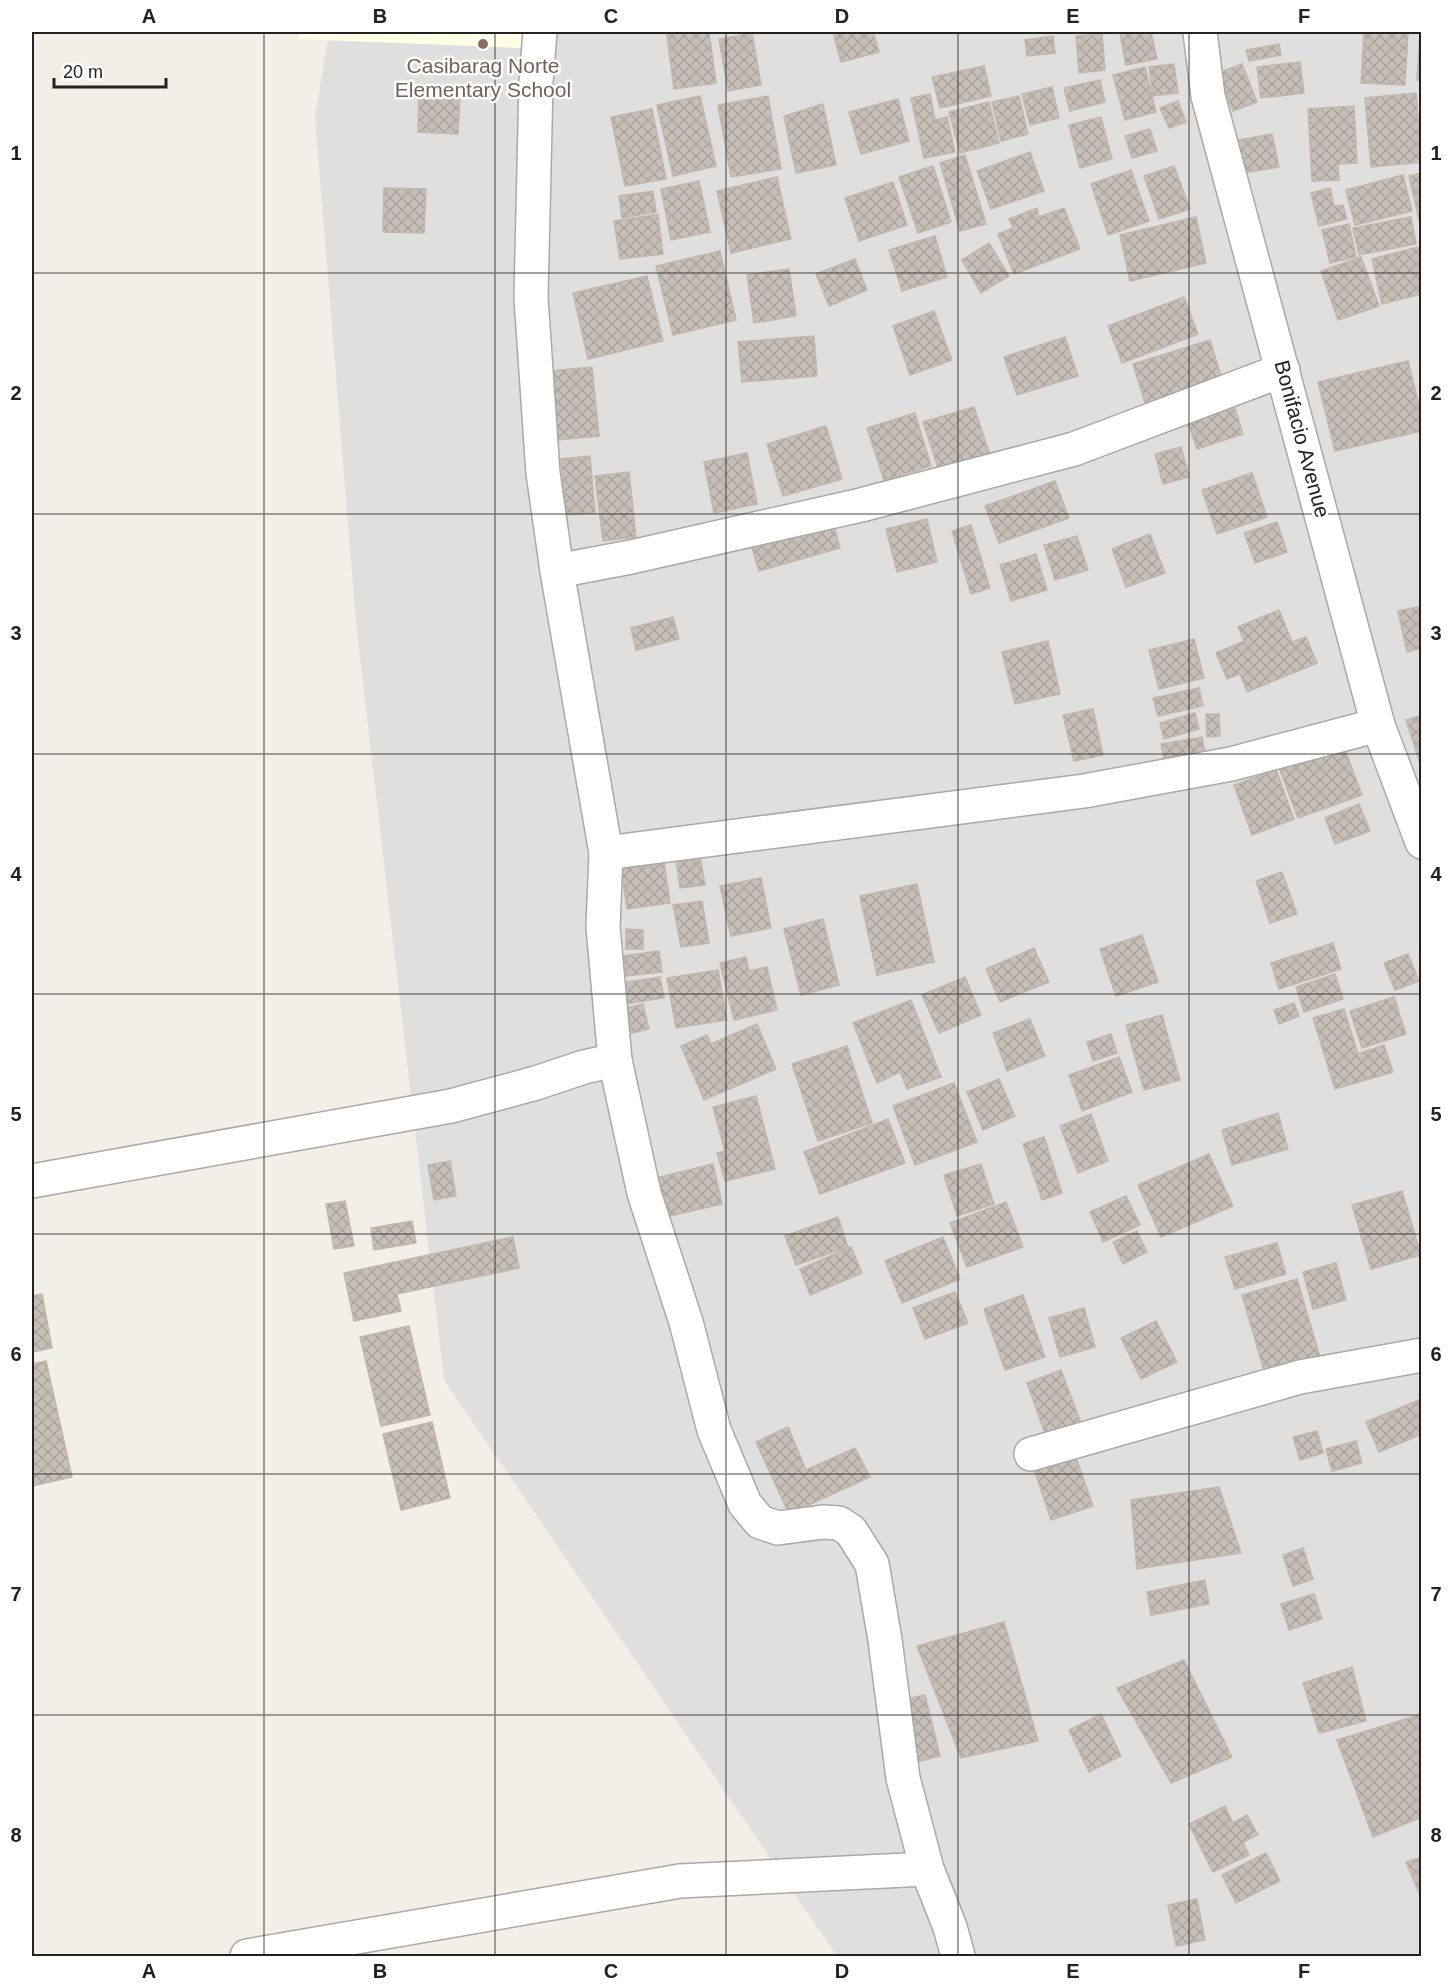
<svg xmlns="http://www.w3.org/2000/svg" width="1453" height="1988" font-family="Arial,sans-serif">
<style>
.residential{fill:#e0dfdf}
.education{fill:#ffffe5}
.building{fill:url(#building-cross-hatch);stroke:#c4b6ab;stroke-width:1.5}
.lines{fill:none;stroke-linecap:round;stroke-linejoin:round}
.minor-casing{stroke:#a9a9a9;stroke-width:36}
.tertiary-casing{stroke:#a9a9a9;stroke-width:36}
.minor{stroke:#fff;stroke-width:33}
.tertiary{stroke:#fff;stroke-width:33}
.grid{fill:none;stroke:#222;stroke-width:1.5;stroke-opacity:0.55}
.education-dot{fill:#8d6e63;stroke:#fff;stroke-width:2}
.labels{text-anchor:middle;stroke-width:5;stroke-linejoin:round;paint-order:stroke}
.education-label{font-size:21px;fill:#785e54;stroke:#fff}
.street-label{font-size:21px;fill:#222;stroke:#fff}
.neatline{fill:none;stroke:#222;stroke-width:2}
.grid-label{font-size:20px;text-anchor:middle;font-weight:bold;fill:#222}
</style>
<defs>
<pattern id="building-cross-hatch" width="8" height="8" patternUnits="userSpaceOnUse" patternTransform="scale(1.5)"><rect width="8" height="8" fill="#c7bfb8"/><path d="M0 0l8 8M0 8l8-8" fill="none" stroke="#aba49e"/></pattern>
</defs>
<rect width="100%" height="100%" fill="#f2efe9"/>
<path class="residential" d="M329 32H1421V1956H837L444 1380 356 623 315 117Z"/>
<path class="education" d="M299 32H544V49L298 39Z"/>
<g class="building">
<path d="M690 32H709L716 83 674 89 667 35Z"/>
<path d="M833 32H873L879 52 841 62Z"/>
<path d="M1135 32H1151L1157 59 1126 65 1120 34Z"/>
<path d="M1364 32H1408L1405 85 1361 83Z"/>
<path d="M1420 32H1422V80H1417Z"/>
<path d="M752 33 761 85 728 91 719 39Z"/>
<path d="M1102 34 1105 70 1079 73 1076 36Z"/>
<path d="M1053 36 1055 53 1027 56 1025 40Z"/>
<path d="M1279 44 1281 55 1249 61 1246 50Z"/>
<path d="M1300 62 1304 93 1261 98 1257 67Z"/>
<path d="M1174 64 1178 93 1153 96 1149 67Z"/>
<path d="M1242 64 1257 102 1233 111 1218 73Z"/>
<path d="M984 66 991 96 940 108 932 77Z"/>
<path d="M1145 67 1156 112 1125 120 1113 75Z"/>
<path d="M1100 80 1105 102 1070 111 1064 88Z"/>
<path d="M1052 87 1059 118 1030 125 1022 94Z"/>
<path d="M419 92 460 94 458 134 418 132Z"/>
<path d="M1416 93 1422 162 1371 167 1365 98Z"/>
<path d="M930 94 935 120 947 117 955 152 924 158 911 98Z"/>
<path d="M700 96 716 166 673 176 657 105Z"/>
<path d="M768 96 781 169 731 177 718 105Z"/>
<path d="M1019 96 1028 134 1001 141 992 102Z"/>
<path d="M898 99 909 141 861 154 849 112Z"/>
<path d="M1178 101 1186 122 1169 128 1160 108Z"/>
<path d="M989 102 999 143 960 153 949 112Z"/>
<path d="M823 104 836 165 796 173 784 116Z"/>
<path d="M1354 106 1357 163 1338 164 1339 180 1312 181 1308 109Z"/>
<path d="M652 109 666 179 625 186 611 117Z"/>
<path d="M1101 117 1112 159 1080 168 1069 125Z"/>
<path d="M1150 129 1157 151 1132 158 1125 136Z"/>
<path d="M1272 134 1279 167 1244 173 1238 140Z"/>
<path d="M1030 152 1044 191 991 209 977 171Z"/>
<path d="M965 155 986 224 960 231 940 163Z"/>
<path d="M933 166 951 222 918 233 899 177Z"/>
<path d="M1174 166 1190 209 1159 219 1144 176Z"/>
<path d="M1131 170 1149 221 1108 235 1091 184Z"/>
<path d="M1422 173V232L1409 176Z"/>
<path d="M1403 175 1412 211 1355 225 1346 190Z"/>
<path d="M777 177 791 239 731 253 717 191Z"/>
<path d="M699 181 710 232 671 240 661 189Z"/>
<path d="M893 182 907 225 859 241 845 198Z"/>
<path d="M384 188 426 189 424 233 383 232Z"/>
<path d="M1330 188 1334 206 1343 205 1347 219 1319 226 1311 193Z"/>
<path d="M653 191 656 212 622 218 619 196Z"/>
<path d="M1037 208 1039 217 1064 208 1080 249 1014 274 998 234 1013 228 1009 219Z"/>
<path d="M658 214 663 254 620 259 614 221Z"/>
<path d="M1196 217 1206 263 1130 281 1120 235Z"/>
<path d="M1411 217 1416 244 1359 255 1353 228Z"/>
<path d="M1349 224 1356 257 1330 263 1322 230Z"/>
<path d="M935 236 947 277 902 291 889 250Z"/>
<path d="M989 243 1009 276 981 293 962 260Z"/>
<path d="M1422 246V294L1382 304 1372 259Z"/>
<path d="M720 251 736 320 673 335 656 266Z"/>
<path d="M1361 257 1379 306 1338 320 1321 271Z"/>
<path d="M855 259 867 290 829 306 816 274Z"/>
<path d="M789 269 796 316 754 323 747 275Z"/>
<path d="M647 276 663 341 588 359 573 293Z"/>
<path d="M1184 297 1198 334 1122 363 1108 326Z"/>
<path d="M934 311 952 360 910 375 893 326Z"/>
<path d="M814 336 817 376 742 382 738 342Z"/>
<path d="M1065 337 1078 376 1017 395 1004 357Z"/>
<path d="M1210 340 1224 386 1147 409 1133 364Z"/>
<path d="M1408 361 1422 417V431L1335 451 1318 382Z"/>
<path d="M592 367 599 436 558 440 551 371Z"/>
<path d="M1233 402 1243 434 1197 449 1186 417Z"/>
<path d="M974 407 991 458 940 474 923 422Z"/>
<path d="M915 413 931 466 884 480 867 428Z"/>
<path d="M826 426 842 479 783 496 767 444Z"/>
<path d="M1181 447 1189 477 1163 484 1155 454Z"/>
<path d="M747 453 757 504 714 513 704 462Z"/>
<path d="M590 456 595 513 566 515 561 459Z"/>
<path d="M629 472 636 537 603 541 595 476Z"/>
<path d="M1252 473 1267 517 1217 534 1202 490Z"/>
<path d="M1055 481 1069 518 999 543 985 506Z"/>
<path d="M831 515 840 548 759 571 749 538Z"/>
<path d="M927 519 937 562 897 572 886 529Z"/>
<path d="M1277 522 1287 552 1255 563 1244 533Z"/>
<path d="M971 525 990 588 971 594 952 531Z"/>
<path d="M1150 534 1165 573 1126 587 1112 549Z"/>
<path d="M1077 536 1088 570 1055 580 1044 545Z"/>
<path d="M1036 554 1047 590 1011 601 1000 565Z"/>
<path d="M1422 606V648L1407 652 1398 611Z"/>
<path d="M1279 610 1292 642 1306 637 1317 663 1247 692 1240 674 1227 679 1216 653 1244 641 1238 627Z"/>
<path d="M673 617 679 639 636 650 631 628Z"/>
<path d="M1194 639 1204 678 1159 689 1149 650Z"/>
<path d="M1048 641 1060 694 1015 704 1002 652Z"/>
<path d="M1199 688 1203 706 1158 716 1153 698Z"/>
<path d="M1093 709 1103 755 1074 761 1063 715Z"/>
<path d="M1195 713 1199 729 1164 739 1160 723Z"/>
<path d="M1206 714H1219L1220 736 1207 737Z"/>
<path d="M1422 715V770L1406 720Z"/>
<path d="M1202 737 1205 753 1164 759 1161 744Z"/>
<path d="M1342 742 1362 795 1298 818 1278 765Z"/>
<path d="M1276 770 1294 819 1252 835 1234 785Z"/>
<path d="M1359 804 1370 831 1335 844 1325 818Z"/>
<path d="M699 849 705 885 680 888 675 852Z"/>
<path d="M664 862 670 903 627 909 621 868Z"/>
<path d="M1282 872 1297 914 1270 923 1256 881Z"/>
<path d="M761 878 771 928 731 936 720 886Z"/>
<path d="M917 884 934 962 877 975 860 896Z"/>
<path d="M702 901 709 943 681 947 673 905Z"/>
<path d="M823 919 839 985 801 995 784 929Z"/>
<path d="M626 929 643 930V949H626Z"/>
<path d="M1142 935 1158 982 1116 996 1100 949Z"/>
<path d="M1333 943 1341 969 1279 989 1271 963Z"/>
<path d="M1034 948 1049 982 1000 1002 986 969Z"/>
<path d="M659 951 662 972 626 976 623 956Z"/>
<path d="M1408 954 1419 981 1395 990 1384 963Z"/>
<path d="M746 957 749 971 767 967 777 1010 734 1020 720 963Z"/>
<path d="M718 970 727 1020 676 1028 667 978Z"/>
<path d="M1335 974 1343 999 1304 1012 1296 987Z"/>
<path d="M660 977 664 998 625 1004 622 983Z"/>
<path d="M965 977 981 1015 939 1033 922 995Z"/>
<path d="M1394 997 1406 1034 1362 1048 1350 1011Z"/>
<path d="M911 1000 941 1077 907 1089 900 1072 877 1083 853 1023Z"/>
<path d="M1294 1003 1299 1016 1279 1024 1274 1010Z"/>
<path d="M643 1004 649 1029 632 1033 626 1008Z"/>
<path d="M1344 1009 1358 1054 1384 1045 1393 1072 1335 1089 1313 1018Z"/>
<path d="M1162 1015 1180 1080 1144 1090 1126 1025Z"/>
<path d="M1030 1019 1045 1056 1007 1071 993 1033Z"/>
<path d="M757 1024 776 1069 704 1100 681 1046 707 1035 711 1044Z"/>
<path d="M1111 1034 1117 1053 1093 1061 1087 1042Z"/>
<path d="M847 1046 872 1123 818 1141 792 1064Z"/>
<path d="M1119 1057 1132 1092 1082 1111 1069 1075Z"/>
<path d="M999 1079 1015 1116 983 1130 967 1092Z"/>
<path d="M954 1083 977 1142 915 1165 893 1106Z"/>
<path d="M756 1096 775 1169 725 1181 717 1153 725 1151 713 1107Z"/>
<path d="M1278 1113 1288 1149 1232 1165 1222 1130Z"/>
<path d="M1091 1114 1108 1161 1078 1173 1060 1126Z"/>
<path d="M888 1119 905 1163 820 1194 804 1152Z"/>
<path d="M1044 1137 1062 1193 1042 1200 1023 1144Z"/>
<path d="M1209 1154 1233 1206 1161 1237 1138 1185Z"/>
<path d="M450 1161 456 1196 434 1200 428 1165Z"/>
<path d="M713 1164 722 1204 665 1217 656 1178Z"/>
<path d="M981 1164 994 1204 957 1216 944 1175Z"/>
<path d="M1402 1191 1421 1255 1371 1269 1352 1205Z"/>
<path d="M1126 1196 1140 1225 1103 1242 1090 1212Z"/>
<path d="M345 1201 354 1246 334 1249 326 1204Z"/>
<path d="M1006 1202 1023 1247 967 1267 950 1223Z"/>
<path d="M838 1217 848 1247 796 1265 785 1236Z"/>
<path d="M412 1221 416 1243 374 1250 371 1228Z"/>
<path d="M1137 1231 1147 1252 1123 1264 1113 1242Z"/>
<path d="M513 1237 519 1268 397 1294 401 1311 354 1321 344 1273Z"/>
<path d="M943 1237 960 1279 902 1303 885 1261Z"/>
<path d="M1277 1243 1286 1274 1235 1289 1225 1257Z"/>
<path d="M851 1247 862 1273 810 1295 800 1269Z"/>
<path d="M1336 1263 1346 1300 1313 1309 1303 1272Z"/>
<path d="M1297 1279 1320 1357 1265 1374 1242 1295Z"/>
<path d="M955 1292 968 1323 925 1339 913 1308Z"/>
<path d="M42 1294 52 1348 32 1352V1296Z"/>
<path d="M1023 1295 1045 1357 1005 1370 984 1309Z"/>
<path d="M1084 1308 1095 1347 1060 1357 1049 1318Z"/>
<path d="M1156 1321 1177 1362 1141 1379 1121 1338Z"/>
<path d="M409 1326 430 1415 381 1426 360 1337Z"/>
<path d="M46 1361 72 1477 32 1486V1364Z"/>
<path d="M1061 1370 1081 1423 1046 1436 1027 1383Z"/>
<path d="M1421 1399 1422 1434 1379 1452 1366 1422Z"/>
<path d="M432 1422 450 1498 401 1510 383 1434Z"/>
<path d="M788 1427 806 1470 855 1448 870 1477 789 1514 756 1442Z"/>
<path d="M1317 1431 1323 1453 1300 1460 1293 1437Z"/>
<path d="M1356 1441 1362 1463 1332 1471 1326 1449Z"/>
<path d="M1075 1455 1093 1506 1051 1520 1034 1469Z"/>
<path d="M1219 1487 1241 1553 1137 1569 1131 1500Z"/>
<path d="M1303 1548 1313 1579 1293 1586 1283 1555Z"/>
<path d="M1205 1580 1209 1604 1151 1615 1147 1592Z"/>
<path d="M1314 1594 1322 1619 1289 1630 1281 1604Z"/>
<path d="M1004 1622 1038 1741 961 1758 917 1646Z"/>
<path d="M1184 1660 1232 1757 1171 1783 1117 1688Z"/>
<path d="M1352 1667 1366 1721 1319 1733 1303 1683Z"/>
<path d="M925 1695 940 1756 916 1762 901 1700Z"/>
<path d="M1101 1714 1121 1756 1089 1772 1069 1730Z"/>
<path d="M1422 1714V1817L1373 1837 1337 1740Z"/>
<path d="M1225 1806 1233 1823 1247 1815 1258 1835 1243 1842 1249 1855 1213 1872 1189 1824Z"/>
<path d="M1266 1853 1280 1881 1236 1903 1222 1875Z"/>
<path d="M1422 1857V1900L1406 1862Z"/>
<path d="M1197 1899 1205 1940 1176 1946 1168 1905Z"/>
</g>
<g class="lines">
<defs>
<g id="minor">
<path d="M540 32 536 82 531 298 543 473 557 571"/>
<path d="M606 853 1084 791 1231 764 1378 725"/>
<path d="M615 1060 644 1193 686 1322 714 1430 745 1504 760 1522 778 1528 823 1522 839 1523 851 1531 872 1564 885 1640 903 1778 927 1869 950 1927 958 1956"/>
<path d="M32 1181 451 1106 536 1083 584 1067 615 1060 603 927 606 853 557 571 631 557 861 505 1074 449 1283 370"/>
<path d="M1031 1454 1300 1377 1422 1355"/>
<path d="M247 1956 680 1881 927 1869"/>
</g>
<path id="tertiary" d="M1200 32 1208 96 1378 725 1422 842"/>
</defs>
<use href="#minor" class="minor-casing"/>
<use href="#tertiary" class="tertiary-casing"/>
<use href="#minor" class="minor"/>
<use href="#tertiary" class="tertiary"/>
</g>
<path class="grid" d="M264 32V1956M495 32V1956M726 32V1956M958 32V1956M1189 32V1956M32 273H1422M32 514H1422M32 754H1422M32 994H1422M32 1234H1422M32 1474H1422M32 1715H1422"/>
<circle class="education-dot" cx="483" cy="44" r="6"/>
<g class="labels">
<g class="education-label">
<text x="483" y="73">Casibarag Norte<tspan x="483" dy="24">Elementary School</tspan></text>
</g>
<g class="street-label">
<text transform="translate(1302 439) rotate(75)" y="7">Bonifacio Avenue</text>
</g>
</g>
<rect width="1453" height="1988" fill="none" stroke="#ffffff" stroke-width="66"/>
<path d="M54 78v9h112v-9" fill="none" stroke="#222222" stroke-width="3"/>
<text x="63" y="78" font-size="18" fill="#222222" stroke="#ffffff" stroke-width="4.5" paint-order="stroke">20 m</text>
<rect x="33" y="33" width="1387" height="1922" class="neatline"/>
<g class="grid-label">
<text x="149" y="23">A</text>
<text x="380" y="23">B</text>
<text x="611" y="23">C</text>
<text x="842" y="23">D</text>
<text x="1073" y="23">E</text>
<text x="1304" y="23">F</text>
<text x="16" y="160">1</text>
<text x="1436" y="160">1</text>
<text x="16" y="400">2</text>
<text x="1436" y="400">2</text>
<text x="16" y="640">3</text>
<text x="1436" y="640">3</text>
<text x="16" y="881">4</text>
<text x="1436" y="881">4</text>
<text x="16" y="1121">5</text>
<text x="1436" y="1121">5</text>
<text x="16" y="1361">6</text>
<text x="1436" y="1361">6</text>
<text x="16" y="1601">7</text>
<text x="1436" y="1601">7</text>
<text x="16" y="1842">8</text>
<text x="1436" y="1842">8</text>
<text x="149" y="1978">A</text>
<text x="380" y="1978">B</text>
<text x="611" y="1978">C</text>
<text x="842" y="1978">D</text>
<text x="1073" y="1978">E</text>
<text x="1304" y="1978">F</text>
</g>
</svg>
